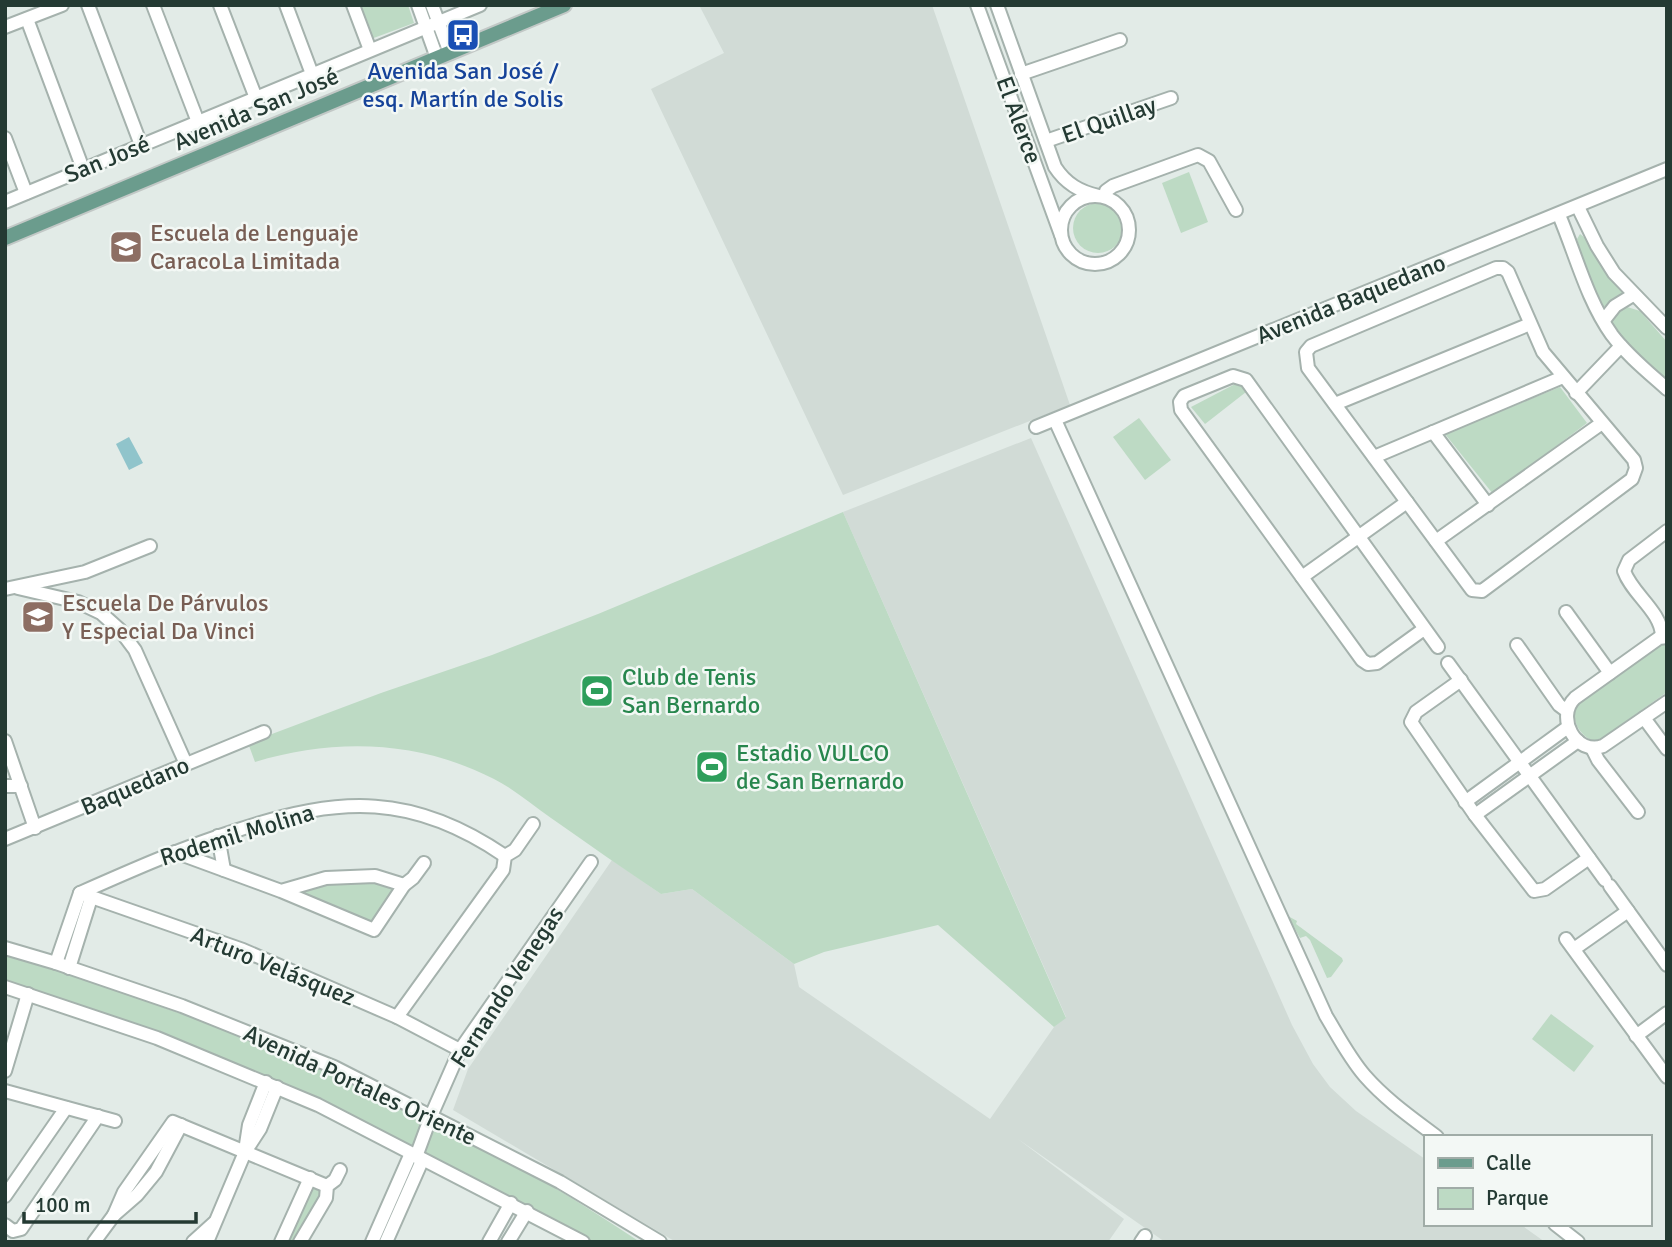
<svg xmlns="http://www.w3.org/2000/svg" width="1672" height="1247" font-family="Signika,sans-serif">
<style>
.built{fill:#d1dbd6}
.green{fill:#bddac4}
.water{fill:#90c4cb}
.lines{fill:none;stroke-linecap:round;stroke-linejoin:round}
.minor-casing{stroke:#a5b2ad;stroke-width:16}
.major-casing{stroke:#c2c8c6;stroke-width:18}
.minor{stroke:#fff;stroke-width:12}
.major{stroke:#6b9c8d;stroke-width:14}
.labels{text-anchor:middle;stroke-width:5;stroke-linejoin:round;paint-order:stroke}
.transit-label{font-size:24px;fill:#164399;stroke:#f3f8f5}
.street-label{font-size:24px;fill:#243a33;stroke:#f3f8f5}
.education-label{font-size:24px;fill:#785e54;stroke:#f3f8f5;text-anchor:start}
.leisure-label{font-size:24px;fill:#27864d;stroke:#f3f8f5;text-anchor:start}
</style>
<rect width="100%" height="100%" fill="#e2ebe7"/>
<g class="built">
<path d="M699 5H932L1070 405 843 495 651 89 724 53Z"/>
<path d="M1031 438 1292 1025 1313 1064 1330 1087 1356 1111 1425 1159V1224H1520L1545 1242H1165L1018 1139 1124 1219 1108 1242H676L453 1110 468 1069 612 860 661 894 692 889 794 964 799 987 990 1119 1054 1027 1066 1017 843 512Z"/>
</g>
<g class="green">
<path d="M358 5H408L414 23 371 39Z"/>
<path d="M1189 172 1208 222 1181 233 1162 183Z"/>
<circle cx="1098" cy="228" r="25"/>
<path d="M1580 234C1598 246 1603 277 1623 293L1601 309 1582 258 1577 239Z"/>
<path d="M1624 306 1640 311 1667 342V382L1613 328 1612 318Z"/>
<path d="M1239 382 1246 392 1205 424 1191 407Z"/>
<path d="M1560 387 1587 423 1493 494 1445 434Z"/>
<path d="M1139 418 1171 460 1145 480 1113 437Z"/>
<path d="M843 512 1066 1018 1054 1027 938 925 824 952 794 964 692 889 661 894C624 869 588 844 551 818 532 805 514 789 494 779 418 740 335 738 255 762L248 743 381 693 492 655 598 614Z"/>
<path d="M1659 644H1667V692L1601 739 1595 742C1579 736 1570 719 1577 704Z"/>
<path d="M372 881 397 887 371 922 295 892 323 883Z"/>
<path d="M1288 916 1297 921 1296 924 1342 958 1343 961 1331 977 1327 978 1310 940 1306 936 1300 938Z"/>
<path d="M5 952C134 996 263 1041 387 1097 476 1138 559 1189 640 1242H589L313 1099 5 984Z"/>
<path d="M1551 1014 1594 1046 1574 1072 1532 1039Z"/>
<path d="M313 1188 325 1194 294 1242H288Z"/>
</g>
<path class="water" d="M129 437 143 463 129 470 116 444Z"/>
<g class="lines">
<defs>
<g id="minor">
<path d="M88 5 141 145"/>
<path d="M153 5 198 122"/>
<path d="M220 5 256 98"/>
<path d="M286 5 312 74"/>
<path d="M353 5 370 50"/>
<path d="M418 5 437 58"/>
<path d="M432 5 450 53"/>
<path d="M977 5 1061 235"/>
<path d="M997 5 1055 167C1066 184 1080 192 1099 196"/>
<path d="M27 19 83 169"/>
<path d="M5 27 62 5"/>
<path d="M1021 74 1120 40"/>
<path d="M5 138 26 193"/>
<path d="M1046 141 1171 98"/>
<circle cx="1095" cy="230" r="34"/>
<path d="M1105 197 1106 191 1113 186 1198 155 1209 161 1236 210"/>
<path d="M5 202 480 5"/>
<path d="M1578 207 1597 246 1614 273 1667 328"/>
<path d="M1559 215C1576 255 1587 300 1612 335 1627 355 1648 372 1667 389"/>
<path d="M1496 268H1503L1508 272 1543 352 1634 460 1636 468 1632 479 1482 591 1472 590 1308 368 1306 352 1311 346Z"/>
<path d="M1604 320 1615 306 1633 295"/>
<path d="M1576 393 1621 346"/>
<path d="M1335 404 1530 324"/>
<path d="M1055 420 1326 1016C1338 1036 1350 1059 1365 1076 1386 1100 1412 1118 1437 1137"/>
<path d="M1036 427 1667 169"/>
<path d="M1433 432 1488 505"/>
<path d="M1374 457 1563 377"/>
<path d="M1436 541 1602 423"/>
<path d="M1302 577 1407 502"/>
<path d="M18 588 78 602 101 613 120 630 135 650 186 764"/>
<path d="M5 589 85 572 150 546"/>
<path d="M1566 612 1610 673"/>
<path d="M1424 629 1377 663 1368 664 1362 660 1181 410 1180 402 1184 396 1233 376 1246 380 1438 647"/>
<path d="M1662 636C1661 611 1632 594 1624 571L1629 560 1667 531"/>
<path d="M1667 637 1659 638 1575 698C1555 717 1576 756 1603 746L1667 702"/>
<path d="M1517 645 1559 705 1567 711"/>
<path d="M1448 663 1605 880"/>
<path d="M1461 680 1416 712 1411 722 1475 815 1534 891 1545 889 1589 858"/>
<path d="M1644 718 1667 749"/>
<path d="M5 741 35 828"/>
<path d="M1592 748 1598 760 1638 812"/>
<path d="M5 786H21"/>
<path d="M1465 802 1568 727"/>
<path d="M1475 815 1578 741"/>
<path d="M218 836 224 870"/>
<path d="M5 839 264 732"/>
<path d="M175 852 281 891 374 930 404 885 375 876 326 878 281 891"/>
<path d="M404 885 413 878 424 863"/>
<path d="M1610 886 1667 965"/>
<path d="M80 893 243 950 397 1017 460 1050"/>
<path d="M1566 939 1667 1077"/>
<path d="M5 948 56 963 182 1006 334 1067 560 1182 660 1242"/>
<path d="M1574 949 1628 911"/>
<path d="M56 963 80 893C132 870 184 847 238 830 340 796 413 793 505 856"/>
<path d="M69 968 91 898"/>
<path d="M5 987 157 1038 318 1105 583 1242"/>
<path d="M397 1017 503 870 505 856 515 850 533 824"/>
<path d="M1636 1036 1667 1013"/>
<path d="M5 1071 28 994"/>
<path d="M5 1091 115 1121"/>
<path d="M245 1151 249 1125 266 1082"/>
<path d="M5 1196 66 1108"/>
<path d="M114 1215 124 1192 173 1122 327 1186"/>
<path d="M1555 1224 1578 1242"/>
<path d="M5 1225 13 1231 21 1229 98 1116"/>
<path d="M94 1242 114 1215 137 1195 156 1172 181 1125"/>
<path d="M193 1242 214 1223"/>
<path d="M207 1242 245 1152 260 1129 277 1087"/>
<path d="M281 1242 310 1178"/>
<path d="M300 1242 326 1198 327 1186 335 1180 340 1170"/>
<path d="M372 1242 409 1158 417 1154"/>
<path d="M386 1242 421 1163 417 1154 431 1116 460 1050 591 862"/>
<path d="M489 1242 511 1203"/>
<path d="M508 1242 527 1211"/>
<path d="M1141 1242 1145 1236"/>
</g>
<path id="major" d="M5 238 564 5"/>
</defs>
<use href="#minor" class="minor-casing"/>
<use href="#major" class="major-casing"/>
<use href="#minor" class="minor"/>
<use href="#major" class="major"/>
</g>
<defs>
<symbol id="bus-square" viewBox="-11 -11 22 22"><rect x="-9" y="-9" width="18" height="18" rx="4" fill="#1a4fb4" stroke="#f3f8f5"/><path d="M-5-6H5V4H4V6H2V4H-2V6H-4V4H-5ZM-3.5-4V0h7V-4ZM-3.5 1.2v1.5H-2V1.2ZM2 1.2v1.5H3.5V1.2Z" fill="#fff"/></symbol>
<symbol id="school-square" viewBox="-11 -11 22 22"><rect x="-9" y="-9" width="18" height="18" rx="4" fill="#8d6e63" stroke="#f3f8f5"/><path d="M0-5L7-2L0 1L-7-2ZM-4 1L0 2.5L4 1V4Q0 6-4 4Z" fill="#fff"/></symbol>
<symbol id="stadium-square" viewBox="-11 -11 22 22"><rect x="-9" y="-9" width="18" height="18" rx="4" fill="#2e9e5b" stroke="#f3f8f5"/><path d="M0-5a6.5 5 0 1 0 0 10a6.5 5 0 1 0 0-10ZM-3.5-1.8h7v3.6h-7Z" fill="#fff"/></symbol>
</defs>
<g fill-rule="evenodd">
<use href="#bus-square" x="444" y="16" width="38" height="38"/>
<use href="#school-square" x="107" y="228" width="38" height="38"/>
<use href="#school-square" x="19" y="598" width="38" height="38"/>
<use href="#stadium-square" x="578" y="672" width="38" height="38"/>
<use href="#stadium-square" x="693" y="748" width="38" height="38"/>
</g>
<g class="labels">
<g class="transit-label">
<text x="463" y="79">Avenida San José /<tspan x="463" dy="28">esq. Martín de Solis</tspan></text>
</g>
<g class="street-label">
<text transform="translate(256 109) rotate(-23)" y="8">Avenida San José</text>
<text transform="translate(1019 120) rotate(70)" y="8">El Alerce</text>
<text transform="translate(1109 120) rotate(-19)" y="8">El Quillay</text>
<text transform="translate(107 159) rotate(-22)" y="8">San José</text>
<text transform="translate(1351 299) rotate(-22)" y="8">Avenida Baquedano</text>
<text transform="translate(135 786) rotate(-23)" y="8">Baquedano</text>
<text transform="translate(237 835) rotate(-17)" y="8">Rodemil Molina</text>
<text transform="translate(273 966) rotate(22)" y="8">Arturo Velásquez</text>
<text transform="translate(507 987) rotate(-57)" y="8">Fernando Venegas</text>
<text transform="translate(360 1085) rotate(25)" y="8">Avenida Portales Oriente</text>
</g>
<g class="education-label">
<text x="150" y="241">Escuela de Lenguaje<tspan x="150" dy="28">CaracoLa Limitada</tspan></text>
<text x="62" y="611">Escuela De Párvulos<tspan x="62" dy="28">Y Especial Da Vinci</tspan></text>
</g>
<g class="leisure-label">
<text x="622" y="685">Club de Tenis<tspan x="622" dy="28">San Bernardo</tspan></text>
<text x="736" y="761">Estadio VULCO<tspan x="736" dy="28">de San Bernardo</tspan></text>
</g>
</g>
<rect width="1672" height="1247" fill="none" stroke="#243a33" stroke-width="14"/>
<rect x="1424" y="1135" width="228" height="91" fill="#f3f8f5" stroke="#a0aca7" stroke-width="2"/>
<rect x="1438" y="1158" width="35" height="10" fill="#6b9c8d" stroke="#a0aca7" stroke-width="2"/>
<text x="1486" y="1170" font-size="21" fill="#243a33">Calle</text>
<rect x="1438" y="1188" width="35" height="21" fill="#bddac4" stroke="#a0aca7" stroke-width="2"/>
<text x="1486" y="1205" font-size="21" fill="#243a33">Parque</text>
<path d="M24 1212v10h172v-10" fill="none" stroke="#243a33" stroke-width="3.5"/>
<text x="35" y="1212" font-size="21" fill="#243a33" stroke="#f3f8f5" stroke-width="5" paint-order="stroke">100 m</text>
</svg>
